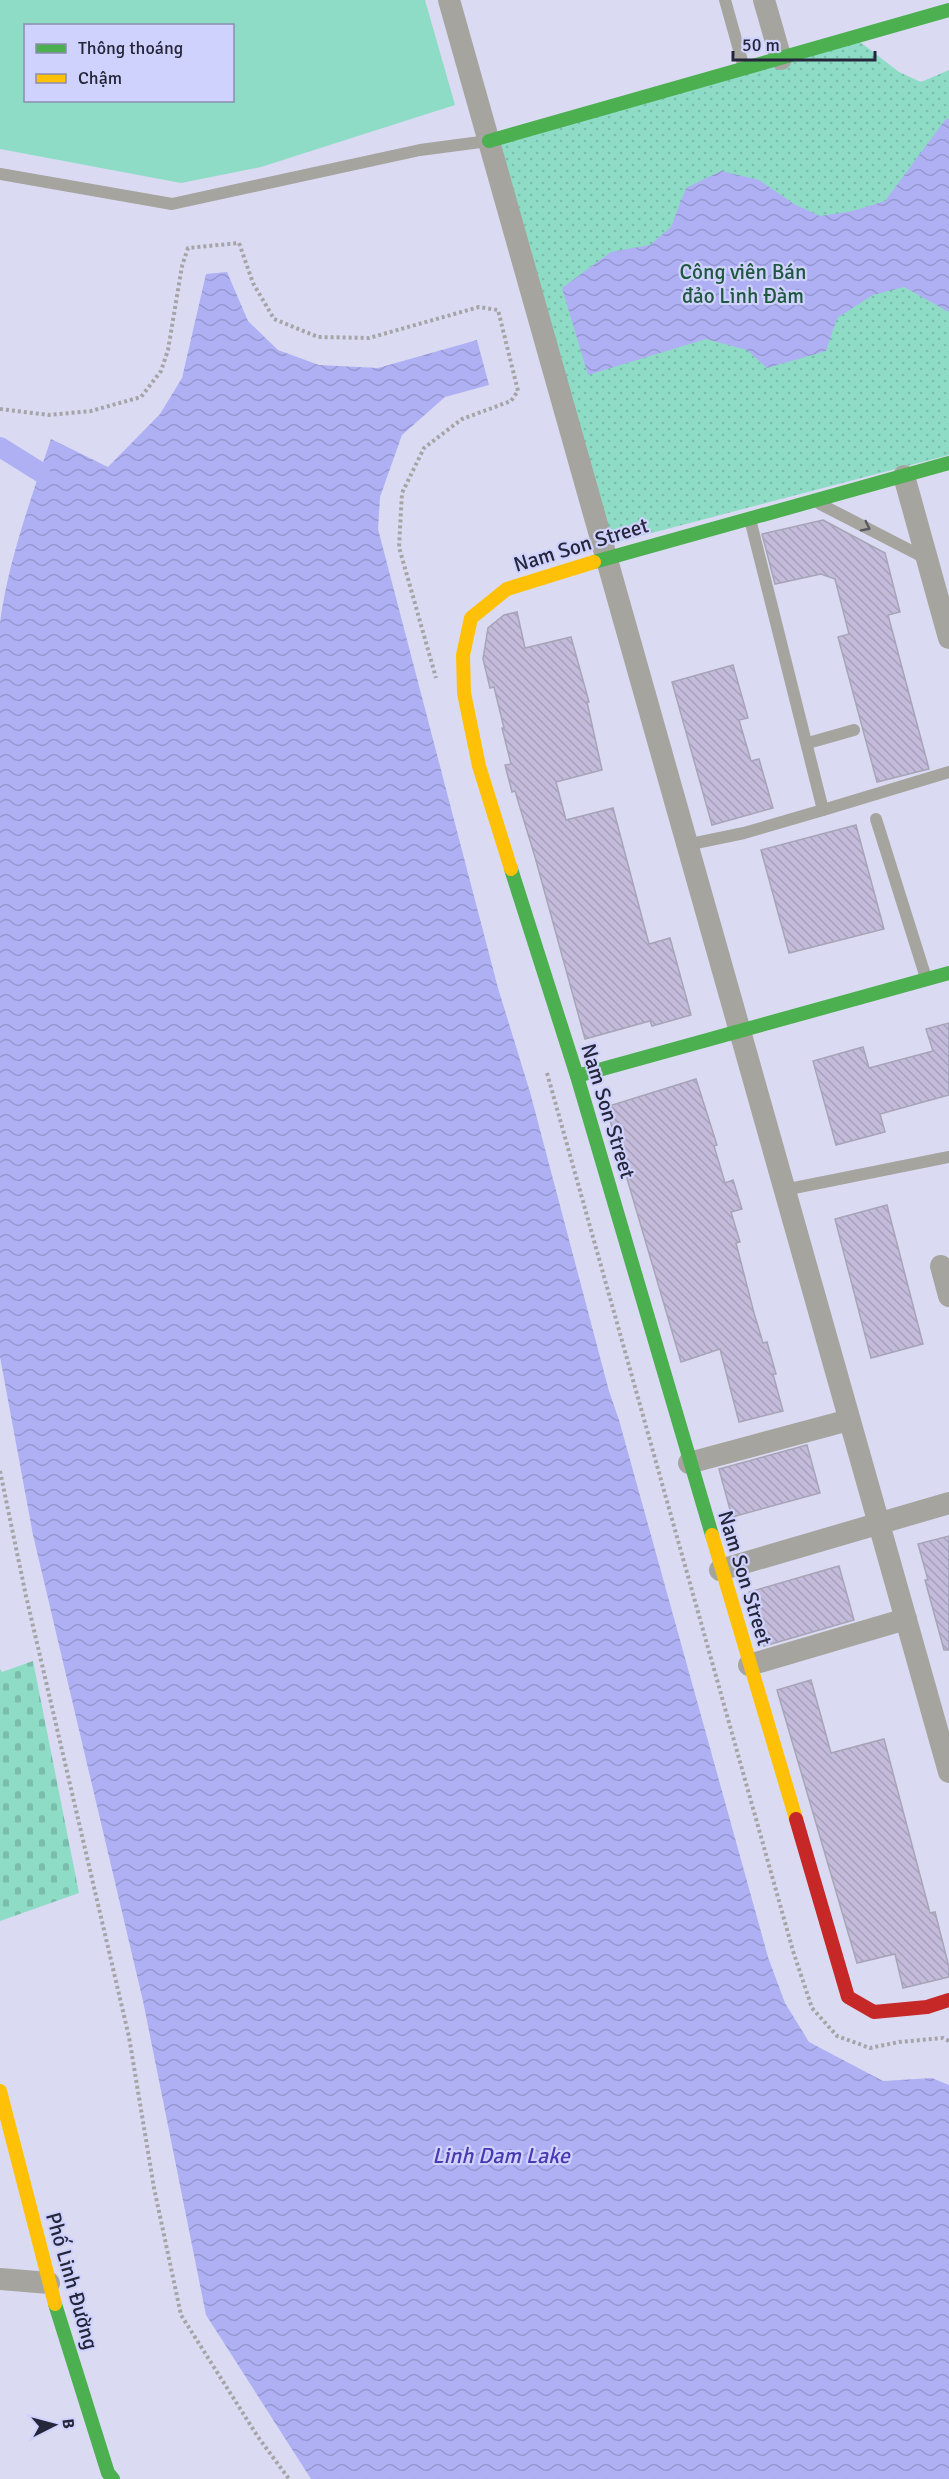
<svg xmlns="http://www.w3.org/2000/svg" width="949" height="2479" font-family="Signika,sans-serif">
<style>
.cemetery{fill:url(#cemetery-stones)}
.park{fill:url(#park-dots)}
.pitch{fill:#8edcc5;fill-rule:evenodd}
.water{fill:url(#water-waves)}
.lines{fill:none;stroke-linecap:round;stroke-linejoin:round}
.canal{stroke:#afb0f3;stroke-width:20}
.building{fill:url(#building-back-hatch);stroke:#a7a4b8;stroke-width:1.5}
.path{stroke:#a5a5a7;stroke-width:4;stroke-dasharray:3 3;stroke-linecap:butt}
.lane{stroke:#a5a49e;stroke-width:12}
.street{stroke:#a5a49e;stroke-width:22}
.fast{stroke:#4caf50;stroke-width:14}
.slow{stroke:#ffc107;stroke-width:14}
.jam{stroke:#c62828;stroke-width:14}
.oneway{stroke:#585862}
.labels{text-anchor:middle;stroke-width:4.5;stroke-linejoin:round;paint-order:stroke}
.park-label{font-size:21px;fill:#1f5840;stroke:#cfd2fd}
.street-label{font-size:21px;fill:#25263a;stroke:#cfd2fd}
.water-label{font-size:22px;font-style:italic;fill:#4a39b3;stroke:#cfd2fd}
</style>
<defs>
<pattern id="cemetery-stones" width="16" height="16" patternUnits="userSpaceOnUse" patternTransform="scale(1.5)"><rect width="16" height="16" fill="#8edcc5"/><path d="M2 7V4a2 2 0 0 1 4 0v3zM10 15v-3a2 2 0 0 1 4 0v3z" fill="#7abdaa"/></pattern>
<pattern id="park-dots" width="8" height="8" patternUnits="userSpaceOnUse" patternTransform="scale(1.5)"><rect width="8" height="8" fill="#8edcc5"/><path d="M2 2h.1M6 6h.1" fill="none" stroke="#7abdaa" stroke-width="1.8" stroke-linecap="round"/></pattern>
<pattern id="water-waves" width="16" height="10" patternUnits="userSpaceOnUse" patternTransform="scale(1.5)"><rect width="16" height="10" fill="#afb0f3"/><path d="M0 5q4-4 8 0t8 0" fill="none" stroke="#9697d1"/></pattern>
<pattern id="building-back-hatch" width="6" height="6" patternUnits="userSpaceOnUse" patternTransform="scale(1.5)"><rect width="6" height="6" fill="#c3bbd9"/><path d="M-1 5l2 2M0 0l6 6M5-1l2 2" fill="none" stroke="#a7a1bb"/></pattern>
</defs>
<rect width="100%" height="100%" fill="#dadbf2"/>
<path class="cemetery" d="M33 1661 79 1893 0 1921V1669L2 1672Z"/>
<path class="park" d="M855 38 899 72 921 82 949 70V455L602 546 489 141Z"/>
<path class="pitch" d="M0 0H425L455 105 261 167 181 183 0 149ZM26 26H232V100H26Z"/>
<g class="water">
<path d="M949 118V312L904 287 873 295 837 318 826 351 767 368 747 350 706 339 588 375 562 288 611 252 650 245 671 227 686 188 721 171 759 180 794 204 820 216 853 211 885 201 945 120Z"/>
<path d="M227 272 248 321 278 350 319 365 378 368 477 340 489 385 445 397 402 435 380 497 378 529 498 988 530 1092 609 1391 619 1420 768 1957 785 2003 809 2042 883 2081 932 2078 949 2085V2479H311L206 2315 143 2001 33 1535 0 1357V623C8 561 31 499 51 439L108 467 160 414 182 378 206 274Z"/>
</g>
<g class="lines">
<path class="canal" d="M0 447 40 472"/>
</g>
<g class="building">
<path d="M823 520 885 553 900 612 888 615 929 769 877 782 838 637 849 634 835 579 821 574 775 584 762 534Z"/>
<path d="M517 612 525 648 571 637 589 702H587L602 770 556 782 566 820 613 808 649 944 670 938 691 1015 652 1026 650 1021 585 1039 535 857 515 791 512 792 505 765 511 764 502 728H504L494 687 490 688 483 659 488 628 504 615Z"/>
<path d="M733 665 748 718 739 720 751 761 759 759 773 808 712 825 672 682Z"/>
<path d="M856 825 884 929 789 953 761 850Z"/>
<path d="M949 1023V1095L880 1114 885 1132 836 1145 813 1061 863 1047 869 1068 933 1051 926 1029Z"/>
<path d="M696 1079 717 1145 714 1146 725 1183 733 1180 742 1209 731 1212 740 1242 736 1243 754 1313 763 1343 767 1342 776 1374H773L783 1411 739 1422 720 1349 681 1362 606 1107Z"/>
<path d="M887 1205 923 1344 871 1358 835 1219Z"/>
<path d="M807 1445 820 1493 732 1517 719 1469Z"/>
<path d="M949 1536V1650H944L925 1580H928L918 1544Z"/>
<path d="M839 1566 854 1620 764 1646 749 1592Z"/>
<path d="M811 1680 831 1753 884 1739 930 1913 935 1912 949 1967V1977L903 1988 895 1954 857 1963 777 1690Z"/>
</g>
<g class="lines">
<g class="path">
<path d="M0 409 49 415 91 411 141 397 161 371 168 350 182 266 188 248 239 243 253 283 274 319 318 337 369 338 479 307 498 310 518 391 511 401 462 419 424 448 402 493 399 547 436 678"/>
<path d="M547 1073 793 1951 812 2008 837 2036 870 2048 899 2042 943 2038 949 2041"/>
<path d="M0 1471 26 1596 129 2037 154 2188 181 2315 258 2437 289 2479"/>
</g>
<g class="lane">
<path d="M725 0 744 68"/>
<path d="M0 174 172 204 420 150 488 141"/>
<path d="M820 504 927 559"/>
<path d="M808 743 854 730"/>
<path d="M823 810 949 772"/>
<path d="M876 819 926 978"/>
<path d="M686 845 744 833 823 810 750 519"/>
<path d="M784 1190 949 1157"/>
</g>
<g class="street">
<path d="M449 0 949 1772"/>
<path d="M764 0 781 59"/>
<path d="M904 476 949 638"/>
<path d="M941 1266 949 1296"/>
<path d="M689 1463 849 1420"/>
<path d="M720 1570 949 1503"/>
<path d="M749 1665 906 1619"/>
<path d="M0 2279 49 2283"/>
</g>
<g class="fast">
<path d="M489 141 949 10"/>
<path d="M594 562 949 463"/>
<path d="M511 869 577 1076 712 1535"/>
<path d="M577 1076 949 973"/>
<path d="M55 2304 108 2473 113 2479"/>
</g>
<g class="slow">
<path d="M511 869 479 766 464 693 463 655 471 618 507 589 594 562"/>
<path d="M712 1535 796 1819"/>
<path d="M0 2091 55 2304"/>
</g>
<path class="jam" d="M796 1819 848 1997 874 2012 927 2007 949 2000"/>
</g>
<defs><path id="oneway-chevron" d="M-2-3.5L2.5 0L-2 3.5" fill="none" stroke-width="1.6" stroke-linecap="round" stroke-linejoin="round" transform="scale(1.5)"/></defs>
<use class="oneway" href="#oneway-chevron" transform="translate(866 527) rotate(27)"/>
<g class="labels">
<g class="park-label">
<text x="743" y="279">Công viên Bán<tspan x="743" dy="24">đảo Linh Đàm</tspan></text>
</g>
<g class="street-label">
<text transform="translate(581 545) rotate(-17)" y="7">Nam Son Street</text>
<text transform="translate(608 1111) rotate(73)" y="7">Nam Son Street</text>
<text transform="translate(745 1578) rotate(73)" y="7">Nam Son Street</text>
<text transform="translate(72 2281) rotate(74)" y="7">Phố Linh Đường</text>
</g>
<g class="water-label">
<text x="501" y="2163">Linh Dam Lake</text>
</g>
</g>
<rect x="24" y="24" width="210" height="78" fill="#cfd2fd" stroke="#8b8daf" stroke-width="1.5"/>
<rect x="36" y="44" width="30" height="9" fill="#4caf50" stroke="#8b8daf" stroke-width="1.5"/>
<text x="78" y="54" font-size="18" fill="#25263a">Thông thoáng</text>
<rect x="36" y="74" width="30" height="9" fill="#ffc107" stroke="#8b8daf" stroke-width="1.5"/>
<text x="78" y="84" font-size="18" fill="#25263a">Chậm</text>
<g transform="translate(54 2425) rotate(84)" stroke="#cfd2fd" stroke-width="4.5" paint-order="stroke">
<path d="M0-4.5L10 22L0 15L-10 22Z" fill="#25263a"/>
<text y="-9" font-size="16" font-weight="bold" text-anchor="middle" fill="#25263a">B</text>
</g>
<path d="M733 51v9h142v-9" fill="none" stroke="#25263a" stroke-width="3"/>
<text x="742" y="51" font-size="18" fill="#25263a" stroke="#cfd2fd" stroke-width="4.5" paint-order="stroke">50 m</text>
</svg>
